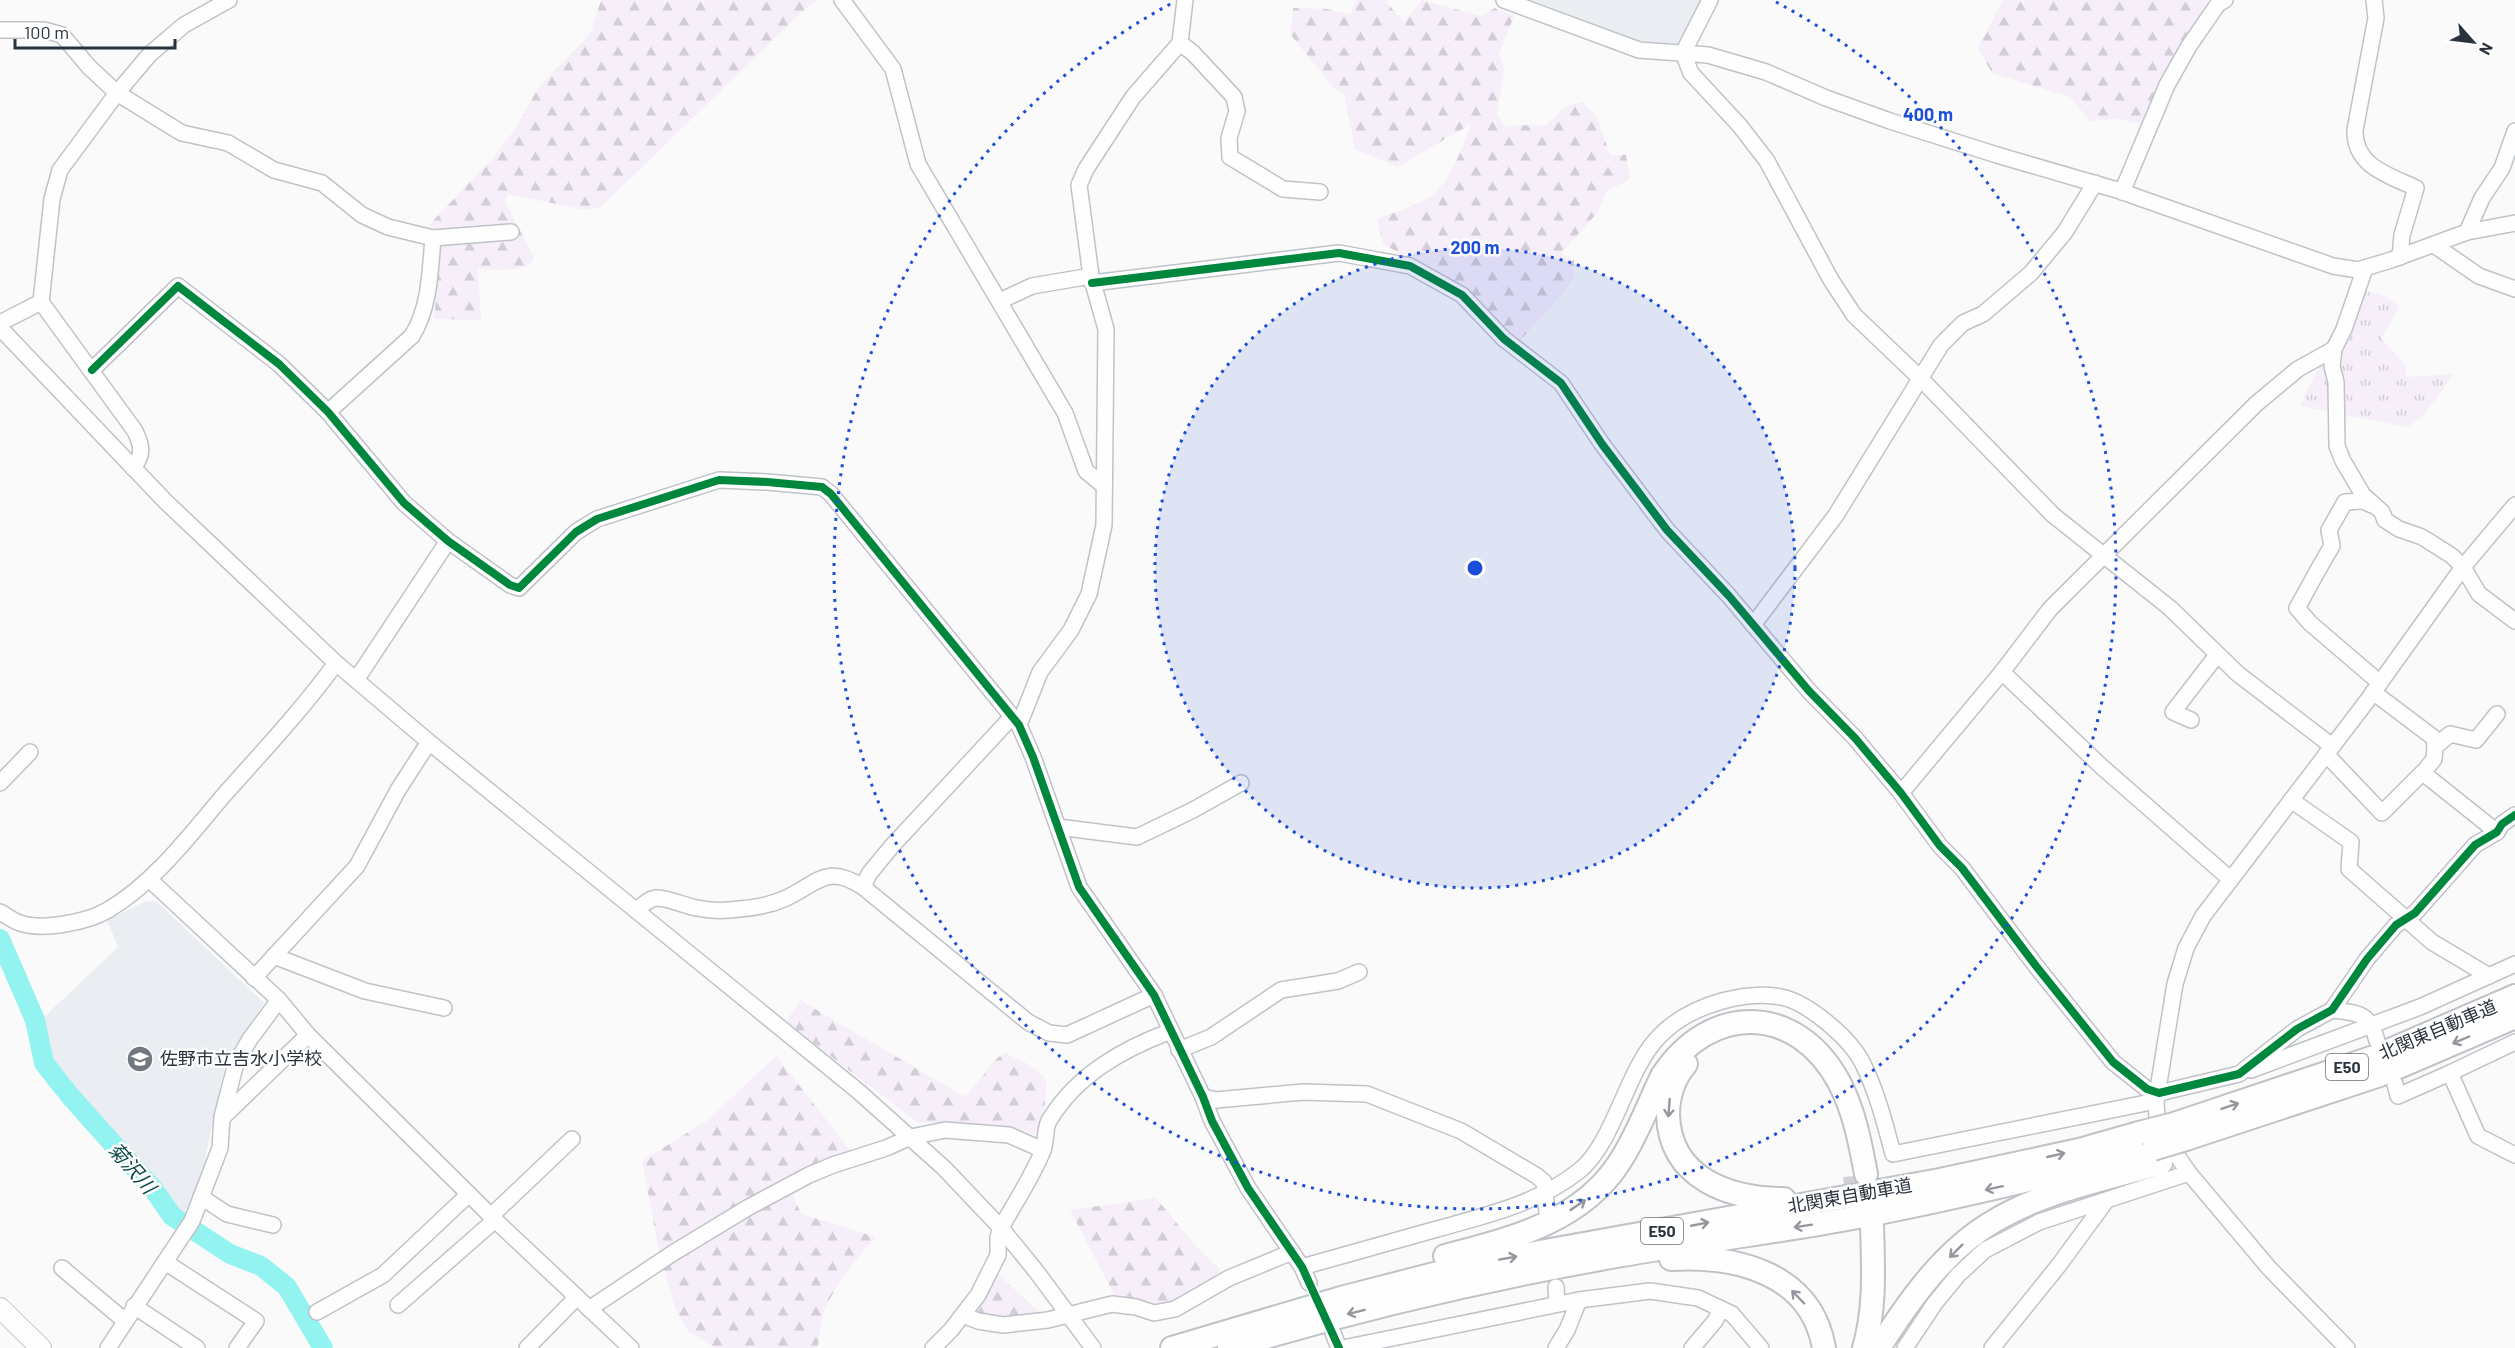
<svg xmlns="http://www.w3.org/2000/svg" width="2515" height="1348" font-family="Barlow,'Noto Sans JP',sans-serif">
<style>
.built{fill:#eaedf1}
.grass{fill:url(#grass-tufts)}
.forest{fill:url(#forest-firs)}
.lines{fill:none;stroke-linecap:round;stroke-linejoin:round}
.river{stroke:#93f3f0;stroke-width:20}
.highway-tunnel{stroke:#d0d2d4;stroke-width:22;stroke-dasharray:22 11;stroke-linecap:butt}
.minor-casing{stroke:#bfc3c8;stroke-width:18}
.major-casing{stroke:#bfc3c8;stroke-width:22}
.highway-casing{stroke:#bfc3c8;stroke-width:26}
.minor{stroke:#fefefe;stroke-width:15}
.major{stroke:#fefefe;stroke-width:20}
.highway{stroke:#fefefe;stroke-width:22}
.highway-bridge-casing{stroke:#bfc3c8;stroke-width:26;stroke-linecap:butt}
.highway-bridge{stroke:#fefefe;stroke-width:22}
.cycleway-casing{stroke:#fff;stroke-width:11}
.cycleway{stroke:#00873e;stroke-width:8}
.oneway{stroke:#94989e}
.ring{fill:none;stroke:#1d4ed8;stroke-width:3;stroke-dasharray:3 6}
.labels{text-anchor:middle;stroke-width:5;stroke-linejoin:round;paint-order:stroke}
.shield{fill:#fff;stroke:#697077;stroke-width:1.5}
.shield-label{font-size:16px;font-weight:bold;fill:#29323d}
.street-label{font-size:18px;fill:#29323d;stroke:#fff}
.poi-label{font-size:18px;fill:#29323d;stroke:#fff;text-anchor:start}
.water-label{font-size:20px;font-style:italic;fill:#0c4b49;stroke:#fff}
.centre{fill:#1d4ed8;stroke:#fff;stroke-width:3}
.ring-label{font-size:18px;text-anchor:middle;font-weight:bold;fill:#1d4ed8;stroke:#fff;stroke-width:5;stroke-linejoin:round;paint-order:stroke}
</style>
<defs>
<pattern id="grass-tufts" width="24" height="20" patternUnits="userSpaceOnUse" patternTransform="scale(1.5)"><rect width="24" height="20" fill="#f6eef9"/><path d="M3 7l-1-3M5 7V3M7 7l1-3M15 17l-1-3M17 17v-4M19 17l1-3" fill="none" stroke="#d3cdd6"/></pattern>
<pattern id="forest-firs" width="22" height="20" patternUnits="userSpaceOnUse" patternTransform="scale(1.5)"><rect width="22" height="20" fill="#f6eef9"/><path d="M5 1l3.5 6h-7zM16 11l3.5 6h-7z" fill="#d3cdd6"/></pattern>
</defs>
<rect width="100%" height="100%" fill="#fafafa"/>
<g class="built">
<path d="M1532 0H1703L1679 44 1640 41Z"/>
<path d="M147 901 157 902 264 1003 226 1059 203 1169 196 1193 182 1217 68 1085 52 1058 41 1020 118 947 107 920Z"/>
</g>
<path class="grass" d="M2365 291 2382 295 2400 306 2381 338 2406 366V377L2454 374 2422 417 2407 427 2300 406 2315 374Z"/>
<g class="forest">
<path d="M601 0H818L802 12 601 207 585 210 509 194 506 197V203L533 256V261C521 273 494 270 478 269L481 320 434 319 440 250 444 237 429 225 493 158 515 129 540 85 583 42 592 29Z"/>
<path d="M1356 0H1387V3L1404 22 1422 0 1481 16 1495 8 1514 16 1499 54 1504 70 1497 113 1506 128 1517 125 1545 126 1565 107 1583 102 1597 117 1610 155H1626L1630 179 1607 191 1597 213 1561 253 1574 260 1573 278 1563 293 1514 347 1462 295 1383 243 1377 219C1392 213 1426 203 1437 191 1453 173 1463 147 1471 124L1397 167 1355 149 1344 93 1334 88 1290 34 1293 8 1327 9 1351 15Z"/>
<path d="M2003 0H2208L2141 124 2119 119 2090 121 2070 97 1992 73 1978 48Z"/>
<path d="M800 1000 963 1096 968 1094 996 1059 1005 1053C1020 1061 1042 1067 1047 1084L1041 1136 999 1125 917 1122 786 1022Z"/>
<path d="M776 1056 850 1150 797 1176 790 1188 801 1214 876 1237C856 1259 836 1283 824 1311 820 1322 821 1336 817 1348H715L688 1331 676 1310 660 1256 642 1161 708 1120Z"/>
<path d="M1156 1198 1194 1244 1229 1279 1231 1286 1227 1290 1155 1306 1115 1296 1070 1210Z"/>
<path d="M997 1273 1040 1313 1004 1318 968 1312Z"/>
</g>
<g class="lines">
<path class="river" d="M0 939 35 1020 44 1063 71 1097 154 1190 172 1216 230 1254 261 1266 287 1287 323 1348"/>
<path class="highway-tunnel" d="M1854 1176 1858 1213"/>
<defs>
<g id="minor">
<path d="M842 0 893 69 918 164 1065 413 1086 471 1104 486"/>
<path d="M1504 0 1639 50 1708 55 1766 72 1826 98 1890 121 1997 155 2117 190 2333 266 2358 270 2391 260 2467 232 2515 223"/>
<path d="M1710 0 1683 53 1691 73 1740 126 1767 161 1831 280 1854 315 1921 379 2053 515 2170 608 2238 674 2332 746"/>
<path d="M2374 0 2376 18 2355 130C2354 166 2388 175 2416 188L2402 235 2400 257"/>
<path d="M0 30H44L62 35 89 67 117 93 172 127 182 133 228 143 274 170 322 183 362 215 388 227 433 238 511 232"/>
<path d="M1180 43 1193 53 1234 97 1237 111 1229 138 1230 157 1283 189 1320 192"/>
<path d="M2122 192 2167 85 2189 46 2218 4 2225 0"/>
<path d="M2467 232 2482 198 2502 168 2515 131"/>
<path d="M2434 245 2479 276 2515 289"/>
<path d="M2365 268 2344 329 2334 349 2332 366 2336 382 2337 446 2343 461 2363 495 2382 512 2385 520 2399 529 2422 537 2452 556 2463 567 2479 594 2515 621"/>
<path d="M1092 283 1339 253 1410 266 1462 295 1504 339 1561 383 1602 444 1667 530 1729 596 1809 691 1855 738 1901 793 1940 846 1962 868 2036 966 2113 1062 2147 1089 2159 1093 2239 1074 2297 1029 2332 1010 2367 959 2396 925 2415 913 2475 845 2497 832 2502 824 2515 815"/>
<path d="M1000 301 1032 286 1091 276"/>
<path d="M0 323 41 302"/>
<path d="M0 328 166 502 336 663 429 742 858 1091 944 1168 1001 1228 1036 1271 1093 1348"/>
<path d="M92 370 178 286 279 364 328 412 404 503 448 541 510 585 519 588 576 532 597 519 719 480 767 482 822 487 831 494 1019 725 1033 757 1079 887 1154 995 1203 1097 1212 1121 1248 1188 1302 1267 1309 1283"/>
<path d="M328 412 412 336C430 307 430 271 433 238"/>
<path d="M133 468C144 454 142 446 135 431L41 302 52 199 60 170 117 93 150 54 184 25 229 0"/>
<path d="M2372 505 2363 501 2345 502 2329 530 2332 546C2319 567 2309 587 2297 608L2310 623 2380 683"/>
<path d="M1753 625 1836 515 1941 345 1963 323 1983 314 2031 273 2065 232 2095 183"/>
<path d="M2002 672 2102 767 2230 879"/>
<path d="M356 680 448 541"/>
<path d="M2373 692 2434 738 2435 747"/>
<path d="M2191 720 2173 712 2217 655"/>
<path d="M1019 725 1040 672 1071 630 1089 594 1104 525 1106 329 1091 276 1079 185 1086 169 1133 97 1180 43 1185 0"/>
<path d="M2326 754 2382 813 2424 771"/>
<path d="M0 783 30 752"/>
<path d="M1901 793 2002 672 2050 609 2256 404 2298 369 2334 349"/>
<path d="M2291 800 2351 842 2349 869 2432 942 2489 976"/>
<path d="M1058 827 1137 837 1193 810 1241 783"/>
<path d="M2497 832 2423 773 2434 759 2435 747 2450 734 2476 740 2497 714"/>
<path d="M150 880 279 1000 308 1035 495 1220 631 1348"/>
<path d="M863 887 869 874 892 846 1009 720 1014 719"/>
<path d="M637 910C643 905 648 899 656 898 670 898 684 906 697 908 711 911 725 911 739 909 754 908 770 905 784 899 818 884 825 863 863 887L1028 1022 1049 1033 1067 1035 1154 995"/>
<path d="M0 912C6 915 13 921 20 923 42 931 88 922 108 910 155 882 189 836 224 795 262 752 302 710 336 663"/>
<path d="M274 956 365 991 444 1008"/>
<path d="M254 978 357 866 398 790 429 742"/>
<path d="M2332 1010C2359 1013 2370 1013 2377 1041"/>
<path d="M1179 1050 1211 1037 1281 990 1338 981 1359 972"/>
<path d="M2251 1070 2420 1007 2515 964"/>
<path d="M2450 1073 2515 1042"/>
<path d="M2395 1084 2398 1096 2450 1073 2478 1136 2515 1155"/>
<path d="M1203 1097 1216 1100 1303 1092 1367 1094 1461 1131 1537 1176 1544 1182 1547 1212"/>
<path d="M224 1116 308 1035"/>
<path d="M201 1197 227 1214 273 1225"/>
<path d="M491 1216 572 1139"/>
<path d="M165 1262 256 1321 237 1348"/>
<path d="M1302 1267C1347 1254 1392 1242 1437 1229 1487 1215 1537 1204 1579 1171 1611 1146 1625 1080 1651 1046 1669 1022 1694 1009 1722 1001 1741 996 1761 993 1781 997 1808 1002 1851 1039 1863 1064 1877 1092 1885 1124 1893 1154L2156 1101"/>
<path d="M62 1268 125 1321"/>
<path d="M1556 1287 1557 1304"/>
<path d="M398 1305 495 1220"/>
<path d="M134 1306 197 1348"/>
<path d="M589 1309 673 1253 749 1207 809 1175 833 1165 886 1148 911 1137 945 1130 1009 1135 1043 1150"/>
<path d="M317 1312 383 1275 469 1194"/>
<path d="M963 1315 978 1321 1003 1325 1048 1320 1112 1304 1136 1307 1154 1313 1175 1309 1229 1278 1292 1252"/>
<path d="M1333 1333 1339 1348"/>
<path d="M108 1348 192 1221 220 1148 222 1117 236 1063 250 1039 279 1000"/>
<path d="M527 1348 577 1297"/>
<path d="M933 1348 951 1330 978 1295 998 1255V1237L1001 1228C1014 1204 1034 1174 1043 1150 1047 1140 1044 1127 1050 1119 1078 1074 1123 1049 1171 1031"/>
<path d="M1343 1348 1579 1300 1650 1291 1698 1298 1732 1314 1761 1348"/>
<path d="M1556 1348 1567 1330 1579 1300"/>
<path d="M1692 1348 1715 1321 1721 1309"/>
<path d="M1905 1348 1935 1303 1958 1275 1985 1250 2039 1222 2189 1173"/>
<path d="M1992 1348 2059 1265 2106 1201"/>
<path d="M2347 1348 2269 1268 2189 1173 2167 1141 2157 1117 2156 1101 2175 984 2186 948 2203 916 2367 701 2463 567 2515 505"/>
</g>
<path id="major" d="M0 1308 41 1348"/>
<g id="highway">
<path d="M1686 1064C1674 1078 1668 1097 1668 1115 1670 1179 1730 1199 1784 1199"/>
<path d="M2174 1124 2374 1057 2515 996"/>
<path d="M2186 1139 2380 1075 2515 1017"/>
<path d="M1445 1256C1509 1239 1580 1223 1619 1163 1637 1136 1648 1105 1662 1076 1710 1003 1796 1003 1839 1082 1854 1110 1860 1142 1866 1174"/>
<path d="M1671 1259C1736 1255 1811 1273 1824 1348"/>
<path d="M1172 1348 1341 1298 1473 1264 1940 1180 2079 1150 2139 1133"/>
<path d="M1229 1348C1357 1309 1486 1279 1617 1256 1694 1242 1771 1233 1847 1219 1950 1200 2052 1175 2153 1149"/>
<path d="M1864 1348C1876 1307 1873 1266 1872 1224"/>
<path d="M1879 1348C1909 1300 1946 1248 1996 1220 2045 1191 2107 1179 2161 1163"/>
</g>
</defs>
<use href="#minor" class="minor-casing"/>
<use href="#major" class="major-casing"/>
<use href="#highway" class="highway-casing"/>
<use href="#minor" class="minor"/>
<use href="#major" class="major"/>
<use href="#highway" class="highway"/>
<defs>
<g id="highway-bridge">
<path d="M2139 1133 2174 1124"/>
<path d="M2153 1149 2186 1139"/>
</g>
</defs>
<use href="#highway-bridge" class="highway-bridge-casing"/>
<use href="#highway-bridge" class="highway-bridge"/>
<defs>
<g id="cycleway">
<path d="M1092 283 1339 253 1410 266 1462 295 1504 339 1561 383 1602 444 1667 530 1729 596 1809 691 1855 738 1901 793 1940 846 1962 868 2036 966 2113 1062 2147 1089 2159 1093 2239 1074 2297 1029 2332 1010 2367 959 2396 925 2415 913 2475 845 2497 832 2502 824 2515 815"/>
<path d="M92 370 178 286 279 364 328 412 404 503 448 541 510 585 519 588 576 532 597 519 719 480 767 482 822 487 831 494 1019 725 1033 757 1079 887 1154 995 1203 1097 1212 1121 1248 1188 1302 1267 1339 1348"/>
</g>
</defs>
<use href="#cycleway" class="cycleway-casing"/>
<use href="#cycleway" class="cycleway"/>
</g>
<defs><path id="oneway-shaft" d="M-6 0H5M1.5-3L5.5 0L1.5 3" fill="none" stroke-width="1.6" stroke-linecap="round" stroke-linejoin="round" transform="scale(1.5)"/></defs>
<g class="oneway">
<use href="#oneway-shaft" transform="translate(2461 1040) rotate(157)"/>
<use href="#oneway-shaft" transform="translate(2230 1106) rotate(-18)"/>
<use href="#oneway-shaft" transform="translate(1669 1108) rotate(94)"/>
<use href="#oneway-shaft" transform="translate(2056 1155) rotate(-13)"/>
<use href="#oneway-shaft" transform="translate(1994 1188) rotate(168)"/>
<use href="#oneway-shaft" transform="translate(1578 1205) rotate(-34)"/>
<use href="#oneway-shaft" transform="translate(1700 1224) rotate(-11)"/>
<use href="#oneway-shaft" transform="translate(1803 1226) rotate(171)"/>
<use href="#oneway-shaft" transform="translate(1956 1251) rotate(135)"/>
<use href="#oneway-shaft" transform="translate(1508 1258) rotate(-10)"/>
<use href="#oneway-shaft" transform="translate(1798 1297) rotate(-134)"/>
<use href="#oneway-shaft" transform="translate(1356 1312) rotate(166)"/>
</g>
<circle cx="1475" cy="568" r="320" fill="#1d4ed8" fill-opacity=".12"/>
<g class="ring">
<circle cx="1475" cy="568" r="320"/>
<path d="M1776 2A641 641 0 1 1 1174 2"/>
</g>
<defs>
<symbol id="school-disc" viewBox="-11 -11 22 22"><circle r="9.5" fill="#72787f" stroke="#fff"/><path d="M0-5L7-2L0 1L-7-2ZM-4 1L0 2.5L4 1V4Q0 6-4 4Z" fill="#fff"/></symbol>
</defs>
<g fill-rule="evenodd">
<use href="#school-disc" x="125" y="1044" width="30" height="30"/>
</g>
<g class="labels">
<g class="shield">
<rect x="2326" y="1054" width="42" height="26" rx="4.5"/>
<rect x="1641" y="1218" width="42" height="26" rx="4.5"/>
</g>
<g class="shield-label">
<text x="2347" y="1073">E50</text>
<text x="1662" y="1237">E50</text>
</g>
<g class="street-label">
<text transform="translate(2438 1030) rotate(-23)" y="6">北関東自動車道</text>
<text transform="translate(1850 1196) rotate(-10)" y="6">北関東自動車道</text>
</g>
<g class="poi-label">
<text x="160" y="1065">佐野市立吉水小学校</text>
</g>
<g class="water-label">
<text transform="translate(132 1168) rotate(49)" y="7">菊沢川</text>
</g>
</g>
<circle cx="1475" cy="568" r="9" class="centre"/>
<g class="ring-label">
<text x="1928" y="121">400 m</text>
<text x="1475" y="254">200 m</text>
</g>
<g transform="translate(2473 42) rotate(118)" stroke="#ffffff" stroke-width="4.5" paint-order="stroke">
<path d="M0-4.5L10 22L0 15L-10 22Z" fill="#29323d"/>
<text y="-9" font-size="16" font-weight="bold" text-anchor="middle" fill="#29323d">N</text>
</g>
<path d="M15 39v9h160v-9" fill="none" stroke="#29323d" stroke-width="3"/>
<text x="24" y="39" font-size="18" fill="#29323d" stroke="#ffffff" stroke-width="4.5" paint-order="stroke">100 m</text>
</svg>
